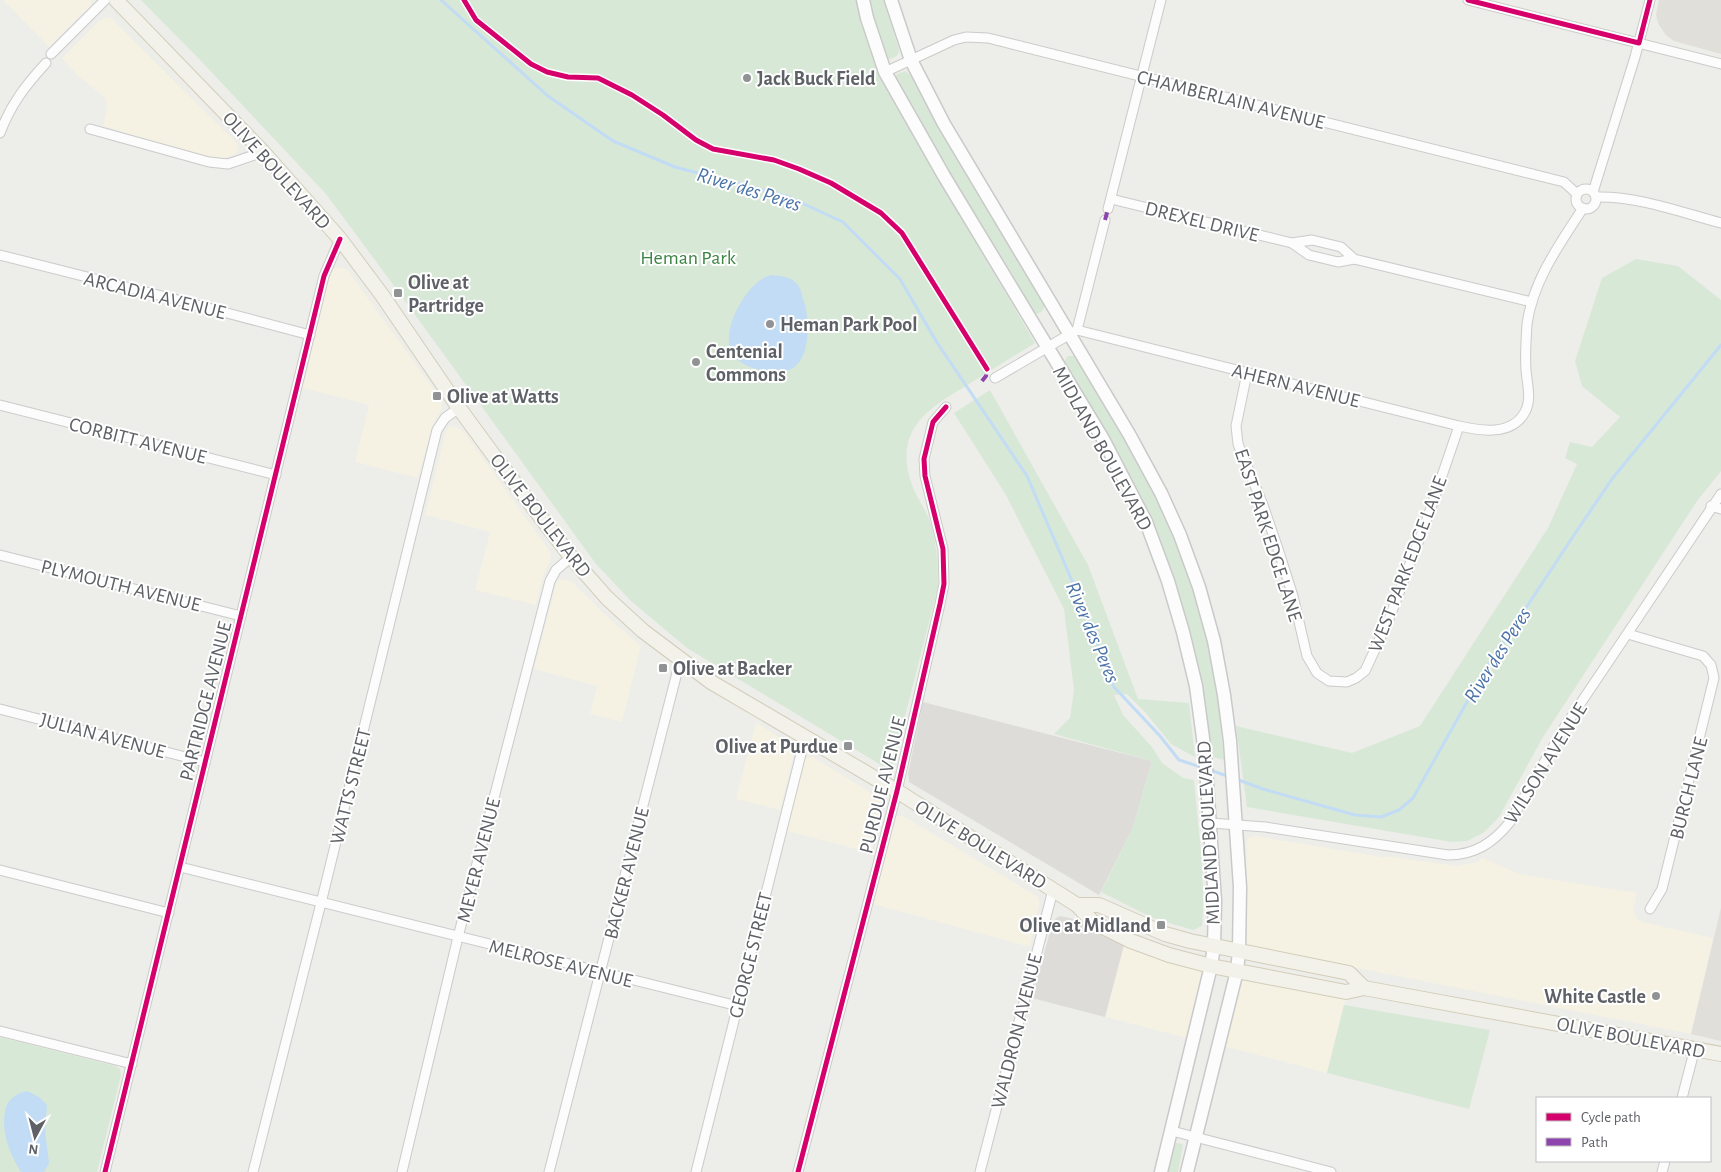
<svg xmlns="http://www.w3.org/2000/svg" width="1721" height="1172" font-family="'Alegreya Sans',sans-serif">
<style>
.commercial{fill:#f5f2e4}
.industrial{fill:#dddcd9}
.education{fill:#e0dfd9}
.green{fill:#d8e8d6}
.water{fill:#c1dcf4}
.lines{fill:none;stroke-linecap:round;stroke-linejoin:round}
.stream{stroke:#c1dcf4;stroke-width:3}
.street-casing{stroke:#cacbca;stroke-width:11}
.secondary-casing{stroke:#c9c9c9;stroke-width:15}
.primary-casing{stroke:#d3cdb9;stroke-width:16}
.street{stroke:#fcfcfc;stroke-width:9}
.secondary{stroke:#fcfcfc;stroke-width:12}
.primary{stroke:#f2f1ea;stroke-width:14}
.quiet{stroke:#8e44ad;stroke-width:4;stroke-dasharray:8 4;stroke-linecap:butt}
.cycleway-casing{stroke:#fff;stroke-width:8}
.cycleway{stroke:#d6006c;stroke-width:5}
.poi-dot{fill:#909294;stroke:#fff;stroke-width:2}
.labels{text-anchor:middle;stroke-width:4;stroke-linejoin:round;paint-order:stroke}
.poi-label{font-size:20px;font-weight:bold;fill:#5e6166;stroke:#fff;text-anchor:start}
.street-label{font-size:20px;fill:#5e6166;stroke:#fff}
.park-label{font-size:20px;fill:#3e8545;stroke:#fff}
.water-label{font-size:21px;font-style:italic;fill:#4c74a9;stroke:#fff}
</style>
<rect width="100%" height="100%" fill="#edede9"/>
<g class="commercial">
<path d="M3 0H91V2L90 6 49 47Z"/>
<path d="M106 17 112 19 238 144V150L235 155 219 159 208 157 103 126 107 109 106 99 76 74 62 58 100 20Z"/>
<path d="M338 267 347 269 442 401V409L433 424 418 478 355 462 369 405 303 388 329 278 333 269Z"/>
<path d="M456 426 463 431 549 550 551 556 550 562 543 576 536 605 475 590 490 532 425 515 446 431 449 427Z"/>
<path d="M562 579 571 581 602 612 641 646 622 722 590 714 597 686 534 669 556 584 558 580Z"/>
<path d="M756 722 794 747V753L780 810 736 799Z"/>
<path d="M813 757 878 797 882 801 883 806 871 853 787 831 803 763 806 758Z"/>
<path d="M896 816H903L1035 895 1039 899V905L1030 947 873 904 894 819Z"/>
<path d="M1255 836 1383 857H1394L1456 866 1478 862 1482 858 1520 874 1637 893 1633 910 1637 919 1643 922 1713 938 1691 1034 1251 947 1246 944 1245 938 1247 840 1250 837Z"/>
<path d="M1124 945 1149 955 1200 970 1203 974 1187 1038 1105 1017Z"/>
<path d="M1240 980 1346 998 1327 1073 1223 1046Z"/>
</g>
<g class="industrial">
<path d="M923 702 1152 761 1133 827 1099 895 909 782 908 774Z"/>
<path d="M1060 916 1074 919 1095 932 1124 945 1105 1017 1032 998 1052 924 1056 918Z"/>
</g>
<g class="education">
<path d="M1659 0H1721V54L1674 41 1666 35 1659 25 1656 15Z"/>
<path d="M1721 908V1041L1691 1034Z"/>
</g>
<g class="green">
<path d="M141 0H856C872 69 908 128 944 189 974 240 1005 292 1035 343 1016 355 996 367 977 379 954 394 923 408 911 434 904 448 906 468 911 482 914 493 924 507 929 519 937 541 938 564 938 587L891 771 687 648 630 600 596 564 389 279 326 194 201 61Z"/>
<path d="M868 0H884L899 50C898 56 895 58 888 59L884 56Z"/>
<path d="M905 71 911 75 970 182 1045 306C1042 312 1040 314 1034 314L923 130 895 78 897 74Z"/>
<path d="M1636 259 1678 266 1721 300V471L1697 501 1543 737 1499 817 1483 833 1467 841 1452 842 1247 807 1236 726 1352 753 1420 726 1548 528 1577 464 1565 458 1570 442 1592 447 1620 417 1582 386 1575 361 1602 278Z"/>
<path d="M1068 356H1075L1078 358C1107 408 1138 458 1162 511 1189 571 1211 642 1219 707 1221 725 1222 743 1224 760L1213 757 1200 687 1173 580 1063 363Z"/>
<path d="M990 390 1088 565 1138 699 1189 703 1195 757 1171 744 1145 712 1127 694 1114 695 1123 715 1152 747 1162 763 1183 778 1194 780C1198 828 1206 878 1202 926L1193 930 1153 918 1101 892 1133 827 1152 761 1054 734 1070 718 1074 690 1064 609 1006 495 954 413Z"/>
<path d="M1344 1005 1490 1030 1469 1109 1327 1073Z"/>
<path d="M0 1037 115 1066 120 1069 121 1075 97 1172H0Z"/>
<path d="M1176 1143H1179L1183 1145 1178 1172H1167L1173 1147Z"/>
</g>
<g class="water">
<path d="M772 275C780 276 792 277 797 284 801 288 802 296 804 302 810 320 811 362 789 370 783 372 775 372 770 371 758 370 748 368 738 360 712 342 747 278 772 275Z"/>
<path d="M27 1091 39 1097 47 1105 45 1131 49 1163 44 1172H21C9 1152 0 1130 6 1107 10 1098 17 1093 27 1091Z"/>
</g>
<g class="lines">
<g class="stream">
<path d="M441 0 548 96 613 141 675 167 789 197 843 222 900 279 936 341 1027 476 1085 611 1114 687 1160 736 1179 760 1204 768"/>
<path d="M1210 770 1230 777"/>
<path d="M1236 779 1263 789 1355 815 1381 817 1399 810 1413 798 1485 670 1576 532 1612 479 1721 345"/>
</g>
<defs>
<g id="street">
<path d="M1468 0 1721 64"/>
<path d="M51 54 105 0"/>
<path d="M885 72 954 40 966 37 988 38 1564 182 1577 194"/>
<path d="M90 129 209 162 228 164 263 152"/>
<path d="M0 133C11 104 25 86 46 63"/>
<circle cx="1586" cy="199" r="10"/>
<path d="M1593 192 1635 57 1650 0"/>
<path d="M1596 197C1638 196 1680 212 1721 223"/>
<path d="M1111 199 1292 243 1309 255 1338 262 1354 259 1532 302"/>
<path d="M1108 209 1161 0"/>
<path d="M1292 243 1312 240 1341 247 1354 259"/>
<path d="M0 255 174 299 310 335"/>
<path d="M1077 330 1459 426C1481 431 1512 436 1525 412 1532 399 1527 384 1526 370 1525 356 1526 339 1527 324 1533 280 1560 244 1583 208"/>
<path d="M1247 373 1236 426 1238 444 1263 505 1279 552 1293 596 1307 656 1317 673 1329 681 1347 682 1356 678 1365 671 1389 619 1430 511 1459 426"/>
<path d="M995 378 1077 330 1105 220"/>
<path d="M0 405 276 475"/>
<path d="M1711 506 1721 509"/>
<path d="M0 555 241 616"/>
<path d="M1628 634 1703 656 1711 665 1714 678 1662 889 1650 909"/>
<path d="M0 709 205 762"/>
<path d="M1211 823 1265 827 1448 855C1475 855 1493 843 1510 822L1564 728 1721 494"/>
<path d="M180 867 738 1006"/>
<path d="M0 870 169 913"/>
<path d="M0 1031 132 1064"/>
<path d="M1682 1098 1695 1048"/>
<path d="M1172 1131 1331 1172"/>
<path d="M105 1172 324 276 340 239"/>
<path d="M253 1172 321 903 437 430 445 418 459 408"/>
<path d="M402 1172 458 937 550 581 556 570 571 557"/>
<path d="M549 1172 680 661"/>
<path d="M696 1172 805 738"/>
<path d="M798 1172 897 791 940 604 944 584 943 549 925 476 924 459 933 422 946 407"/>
<path d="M980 1172 1053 890"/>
<path d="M1662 1172 1665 1161"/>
</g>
<g id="secondary">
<path d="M863 0 867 18 885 72 944 176 1103 439 1146 522 1168 581 1183 632 1196 686 1205 753 1215 901 1214 946 1211 966 1161 1172"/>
<path d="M891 0 911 60 944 124 1129 434 1161 493 1180 535 1199 587 1214 641 1224 695 1230 741 1240 887 1239 951 1237 971 1187 1172"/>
</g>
<g id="primary">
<path d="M116 0 263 152 340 239 382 295 459 408 492 453 571 557 607 598 643 631 711 682 897 791 1077 905 1093 922 1131 941 1169 955 1211 966 1346 992 1364 988 1721 1054"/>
<path d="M1077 905H1099L1165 934 1190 941 1349 973 1364 988"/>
</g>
</defs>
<use href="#street" class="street-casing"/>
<use href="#secondary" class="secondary-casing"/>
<use href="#primary" class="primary-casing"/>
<use href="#street" class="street"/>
<use href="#secondary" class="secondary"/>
<use href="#primary" class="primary"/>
<g class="quiet">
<path d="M1105 220 1108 209"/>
<path d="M982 381 986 376 987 369"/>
</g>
<defs>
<g id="cycleway">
<path d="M464 0 476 20 531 64 547 72 568 77 598 78 632 95 663 115 696 140 713 149 774 160 799 169 831 183 881 213 902 233 987 369"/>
<path d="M1468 0 1639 43 1650 0"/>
<path d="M105 1172 324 276 340 239"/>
<path d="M798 1172 897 791 940 604 944 584 943 549 925 476 924 459 933 422 946 407"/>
</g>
</defs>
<use href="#cycleway" class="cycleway-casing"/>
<use href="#cycleway" class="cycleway"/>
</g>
<g class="poi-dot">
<circle cx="747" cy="78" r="5"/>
<rect x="393" y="288" width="10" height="10" rx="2.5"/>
<circle cx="770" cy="324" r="5"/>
<circle cx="696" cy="362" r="5"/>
<rect x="432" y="391" width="10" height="10" rx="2.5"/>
<rect x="658" y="663" width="10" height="10" rx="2.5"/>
<rect x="843" y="741" width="10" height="10" rx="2.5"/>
<rect x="1156" y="920" width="10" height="10" rx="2.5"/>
<circle cx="1656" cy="996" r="5"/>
</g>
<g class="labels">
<g class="poi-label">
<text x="757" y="85">Jack Buck Field</text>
<text x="408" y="289">Olive at<tspan x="408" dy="23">Partridge</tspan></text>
<text x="780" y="331">Heman Park Pool</text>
<text x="706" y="358">Centenial<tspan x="706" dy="23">Commons</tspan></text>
<text x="447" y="403">Olive at Watts</text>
<text x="673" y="675">Olive at Backer</text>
<text x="838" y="753" text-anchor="end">Olive at Purdue</text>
<text x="1151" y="932" text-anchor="end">Olive at Midland</text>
<text x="1646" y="1003" text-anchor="end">White Castle</text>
</g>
<g class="street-label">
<text transform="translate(1231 99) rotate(14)" y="7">CHAMBERLAIN AVENUE</text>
<text transform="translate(277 170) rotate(48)" y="7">OLIVE BOULEVARD</text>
<text transform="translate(1202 221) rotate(14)" y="7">DREXEL DRIVE</text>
<text transform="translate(155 295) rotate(14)" y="7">ARCADIA AVENUE</text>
<text transform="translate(1296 385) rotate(14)" y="7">AHERN AVENUE</text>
<text transform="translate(138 440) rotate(14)" y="7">CORBITT AVENUE</text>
<text transform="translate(1103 448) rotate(61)" y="7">MIDLAND BOULEVARD</text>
<text transform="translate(541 515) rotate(52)" y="7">OLIVE BOULEVARD</text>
<text transform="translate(1269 535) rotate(72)" y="7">EAST PARK EDGE LANE</text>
<text transform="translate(1407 564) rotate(-69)" y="7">WEST PARK EDGE LANE</text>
<text transform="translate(121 585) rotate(14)" y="7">PLYMOUTH AVENUE</text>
<text transform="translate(205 701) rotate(-76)" y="7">PARTRIDGE AVENUE</text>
<text transform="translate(103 735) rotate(15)" y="7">JULIAN AVENUE</text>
<text transform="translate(1545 763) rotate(-58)" y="7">WILSON AVENUE</text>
<text transform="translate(882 785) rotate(-76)" y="7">PURDUE AVENUE</text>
<text transform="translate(350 786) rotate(-76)" y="7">WATTS STREET</text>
<text transform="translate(1688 788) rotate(-76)" y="7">BURCH LANE</text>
<text transform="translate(1208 833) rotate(-93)" y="7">MIDLAND BOULEVARD</text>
<text transform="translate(981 844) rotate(32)" y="7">OLIVE BOULEVARD</text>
<text transform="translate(478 860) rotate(-76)" y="7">MEYER AVENUE</text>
<text transform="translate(626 873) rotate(-76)" y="7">BACKER AVENUE</text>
<text transform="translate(750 955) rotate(-76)" y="7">GEORGE STREET</text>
<text transform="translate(561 963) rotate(14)" y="7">MELROSE AVENUE</text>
<text transform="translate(1016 1031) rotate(-76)" y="7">WALDRON AVENUE</text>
<text transform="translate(1631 1037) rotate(11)" y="7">OLIVE BOULEVARD</text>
</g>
<g class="park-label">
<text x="688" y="264">Heman Park</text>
</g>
<g class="water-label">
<text transform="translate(749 189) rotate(17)" y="7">River des Peres</text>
<text transform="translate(1093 632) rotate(67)" y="7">River des Peres</text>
<text transform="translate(1497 655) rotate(-58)" y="7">River des Peres</text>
</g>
</g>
<rect x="1536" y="1097" width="175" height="65" fill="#ffffff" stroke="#bfc0c2"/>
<rect x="1546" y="1113" width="25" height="8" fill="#d6006c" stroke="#bfc0c2"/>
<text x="1581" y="1122" font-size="15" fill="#5e6166">Cycle path</text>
<rect x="1546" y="1138" width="25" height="8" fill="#8e44ad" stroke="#bfc0c2"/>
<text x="1581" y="1147" font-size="15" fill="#5e6166">Path</text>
<g transform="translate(35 1137) rotate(187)" stroke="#ffffff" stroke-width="4" paint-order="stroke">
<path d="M0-4L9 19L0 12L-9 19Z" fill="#5e6166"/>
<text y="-8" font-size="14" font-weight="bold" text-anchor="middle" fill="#5e6166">N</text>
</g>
</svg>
